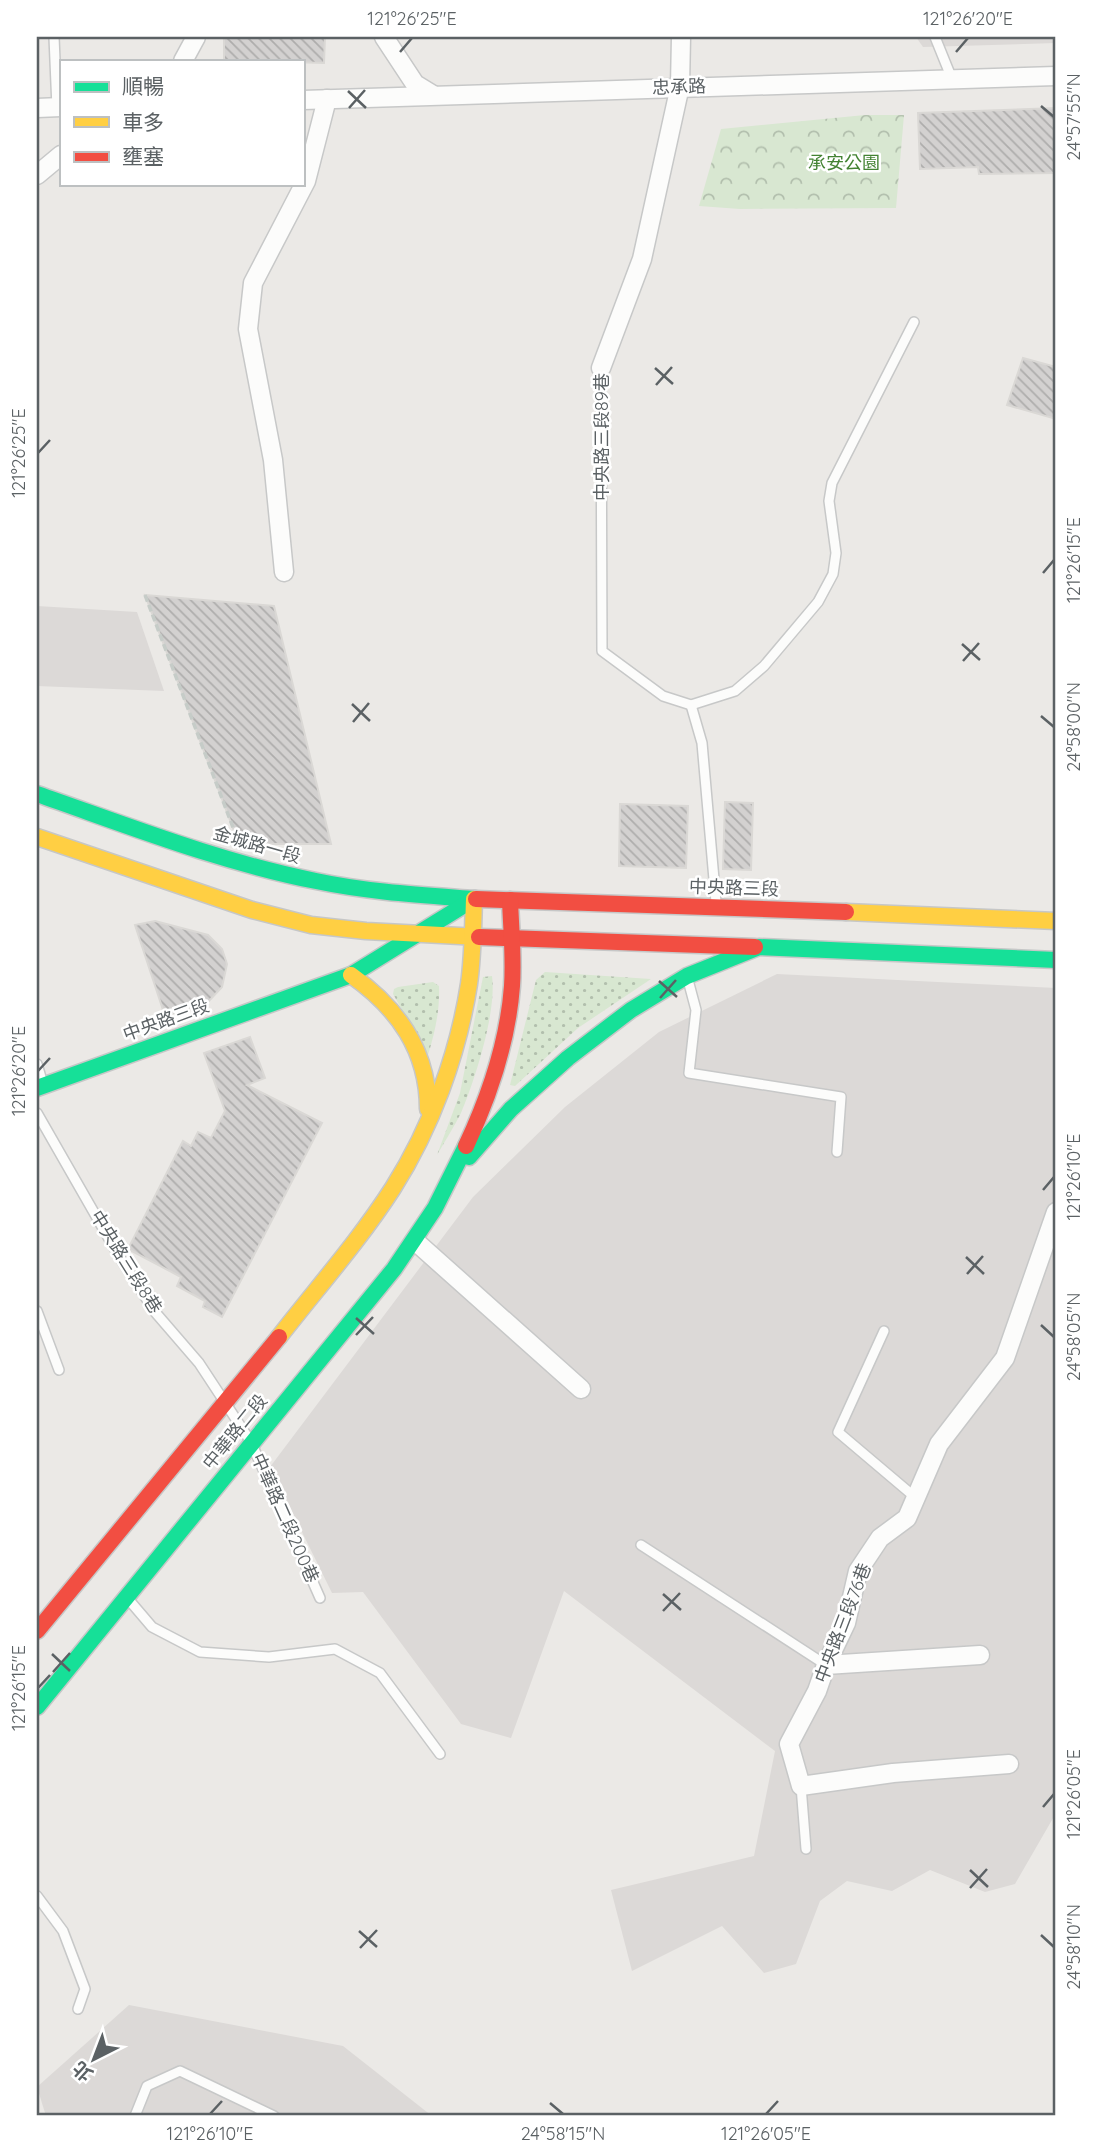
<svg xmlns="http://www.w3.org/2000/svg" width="1093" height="2153" font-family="Quicksand,'Noto Sans TC',sans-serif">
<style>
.industrial{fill:#dcd9d7}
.grass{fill:url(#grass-dots)}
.park{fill:url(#park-crowns)}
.building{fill:url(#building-back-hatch);stroke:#dad8d5;stroke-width:2}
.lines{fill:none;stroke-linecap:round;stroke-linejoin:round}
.lane-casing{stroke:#c7c8c8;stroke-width:12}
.street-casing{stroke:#c7c8c8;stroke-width:21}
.fast-casing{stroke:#c6c7c7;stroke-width:19}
.slow-casing{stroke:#c6c7c7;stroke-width:19}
.jam-casing{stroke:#c6c7c7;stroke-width:19}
.path{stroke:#c6ccc8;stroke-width:3.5;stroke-dasharray:7 3.5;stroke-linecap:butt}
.lane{stroke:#fcfcfb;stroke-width:9}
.street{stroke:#fcfcfb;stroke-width:18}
.fast{stroke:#16e098;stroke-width:16}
.slow{stroke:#ffcf43;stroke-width:16}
.jam{stroke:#f24e42;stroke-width:16}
.ticks{fill:none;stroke:#5b6164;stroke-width:2.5}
.labels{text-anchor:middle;stroke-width:5;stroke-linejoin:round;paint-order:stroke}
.street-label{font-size:18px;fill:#5b6164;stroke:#fff}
.park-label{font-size:18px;fill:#448333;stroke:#fff}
.neatline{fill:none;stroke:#5b6164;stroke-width:2.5}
.ticks-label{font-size:18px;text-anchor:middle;fill:#5b6164}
</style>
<defs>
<pattern id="grass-dots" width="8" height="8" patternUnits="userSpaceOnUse" patternTransform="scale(1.75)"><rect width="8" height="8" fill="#d8e7d1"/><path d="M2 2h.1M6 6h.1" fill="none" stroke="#b2bfad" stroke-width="1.8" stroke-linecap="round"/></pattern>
<pattern id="park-crowns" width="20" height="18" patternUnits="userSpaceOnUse" patternTransform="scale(1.75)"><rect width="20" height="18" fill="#d8e7d1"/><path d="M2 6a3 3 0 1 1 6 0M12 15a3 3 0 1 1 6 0" fill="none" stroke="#b2bfad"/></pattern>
<pattern id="building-back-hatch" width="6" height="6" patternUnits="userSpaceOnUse" patternTransform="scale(1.75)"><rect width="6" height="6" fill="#d3d1d0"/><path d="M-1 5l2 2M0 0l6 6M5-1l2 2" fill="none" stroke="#aeadac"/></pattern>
</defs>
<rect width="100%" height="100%" fill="#ebe9e6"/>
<g class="industrial">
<path d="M916 37H1056V43L923 47Z"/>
<path d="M37 606 137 612 164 691 37 686Z"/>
<path d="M777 974 1056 988V1813L1015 1884 985 1892 930 1870 892 1891 847 1881 820 1901 796 1964 764 1973 722 1926 632 1971 611 1890 754 1856 775 1751 564 1591 511 1738 461 1724 363 1592 332 1593 270 1467 473 1197 565 1107 659 1032Z"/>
<path d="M129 2005 343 2046 432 2116H46L37 2087Z"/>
</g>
<g class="grass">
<path d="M545 972 651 979 578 1028 515 1086 510 1085 536 980Z"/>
<path d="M492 976C497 1011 475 1080 461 1113 454 1127 445 1141 437 1155L460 1093 483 977Z"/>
<path d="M433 982 439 986C440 1010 435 1032 428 1055L393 994 394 989 398 987Z"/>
</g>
<path class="park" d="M865 115H904L896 208 740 209 699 206 721 129Z"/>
<g class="building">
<path d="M224 37H325L324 63 224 60Z"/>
<path d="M1056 108V173L979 174 978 167 920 169 918 113Z"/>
<path d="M1023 358 1056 367V419L1007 405Z"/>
<path d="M145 595 274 606 331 844H239Z"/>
<path d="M725 802 753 803 751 870 723 869Z"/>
<path d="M620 804 688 806 686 868 619 866Z"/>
<path d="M155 921 208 935 222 949 227 964 222 987 209 1001 165 1016 135 925Z"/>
<path d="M250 1037 265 1078 247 1085 322 1123 222 1317 203 1307 205 1301 177 1286 181 1277 128 1249 183 1141 191 1146 198 1132 211 1138 225 1111 204 1053Z"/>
</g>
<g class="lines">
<defs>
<g id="lane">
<path d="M54 37 57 108"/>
<path d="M935 37 952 79"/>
<path d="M601 368 602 651 663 696 691 705 735 691 764 666 818 602 833 574 836 553 829 501 832 483 914 322"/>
<path d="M691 705 702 743 716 902"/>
<path d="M688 980 696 1010 689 1073 841 1097 837 1152"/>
<path d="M37 1064 43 1084"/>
<path d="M37 1113 120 1258 155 1312 199 1363 251 1442 320 1598"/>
<path d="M37 1311 59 1370"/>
<path d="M884 1331 838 1432 916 1498"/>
<path d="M641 1545 826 1665"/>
<path d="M129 1600 152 1627 200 1652 269 1657 335 1649 380 1673 440 1754"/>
<path d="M801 1786 806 1849"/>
<path d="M37 1896 63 1931 85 1989 78 2009"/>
<path d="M135 2116 147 2086 180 2071 274 2116"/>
</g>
<g id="street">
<path d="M384 37 415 84 433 95"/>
<path d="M183 61 196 37"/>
<path d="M303 100 1056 76"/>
<path d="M37 108 61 107"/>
<path d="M37 175 61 155"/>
<path d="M601 368 642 259 680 86 681 37"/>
<path d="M284 572 273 460 248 329 253 283 306 181 327 99"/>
<path d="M415 1241 581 1389"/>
<path d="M826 1665 980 1655"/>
<path d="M1009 1764 893 1773 801 1786 789 1744 817 1691 826 1665 846 1623 858 1571 880 1538 907 1518 939 1444 1005 1358 1056 1212"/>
</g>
<g id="fast">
<path d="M37 794C129 826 220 862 316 881 368 892 421 895 474 899"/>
<path d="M37 1088 351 975 474 899"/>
<path d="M469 1157 511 1109 568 1058 631 1010 687 976 759 947 1056 960"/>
<path d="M37 1707 394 1269 435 1208 466 1146"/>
</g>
<g id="slow">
<path d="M37 837 252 910 311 925 366 931 479 937"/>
<path d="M846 912 1056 921"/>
<path d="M351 975C398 1008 428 1050 428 1109"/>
<path d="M279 1337C317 1288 359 1241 393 1188 431 1128 458 1055 469 984 473 956 473 927 474 899H476"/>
</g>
<g id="jam">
<path d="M476 899 846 912"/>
<path d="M479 937 755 947"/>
<path d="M466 1146C489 1097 508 1040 512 986 514 957 511 929 510 900"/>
<path d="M37 1631 279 1337"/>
</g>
</defs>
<use href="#lane" class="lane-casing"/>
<use href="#street" class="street-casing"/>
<use href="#fast" class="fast-casing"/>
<use href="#slow" class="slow-casing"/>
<use href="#jam" class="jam-casing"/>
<path class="path" d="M145 595 237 838"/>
<use href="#lane" class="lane"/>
<use href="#street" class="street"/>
<use href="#fast" class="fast"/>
<use href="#slow" class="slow"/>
<use href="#jam" class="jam"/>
</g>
<path class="ticks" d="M400 52 412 38M956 52 968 38M348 91 366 108M1041 106 1054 117M349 108 365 90M655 368 673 384M656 385 672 367M38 453 50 440M1043 573 1054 560M962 644 980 660M963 661 979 643M352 704 370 721M1041 716 1054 727M353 722 369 703M659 981 677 997M660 998 676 980M38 1071 50 1058M1043 1190 1054 1177M966 1257 984 1274M967 1274 983 1256M356 1318 374 1334M1041 1325 1054 1337M356 1335 373 1317M663 1594 681 1610M663 1611 680 1593M52 1654 70 1671M53 1672 70 1653M38 1688 50 1675M1043 1807 1054 1794M970 1870 988 1887M970 1888 987 1869M359 1931 377 1947M1041 1935 1054 1947M360 1948 377 1930M550 2103 563 2114M210 2114 222 2101M766 2114 778 2101"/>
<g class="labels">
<g class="street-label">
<text transform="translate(679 87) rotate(-2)" y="6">忠承路</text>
<text transform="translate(602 437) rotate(-90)" y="6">中央路三段89巷</text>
<text transform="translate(257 845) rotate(16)" y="6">金城路一段</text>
<text transform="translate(734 888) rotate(2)" y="6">中央路三段</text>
<text transform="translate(166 1020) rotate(-20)" y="6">中央路三段</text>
<text transform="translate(126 1262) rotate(58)" y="6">中央路三段8巷</text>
<text transform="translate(235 1432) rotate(-51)" y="6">中華路二段</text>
<text transform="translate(285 1518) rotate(66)" y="6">中華路二段200巷</text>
<text transform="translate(843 1623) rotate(-69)" y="6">中央路三段76巷</text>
</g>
<g class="park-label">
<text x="844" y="169">承安公園</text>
</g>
</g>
<rect width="1093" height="2153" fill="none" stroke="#ffffff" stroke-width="77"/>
<rect x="60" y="60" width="245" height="126" fill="#ffffff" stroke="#bdc0c1" stroke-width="2"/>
<rect x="74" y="82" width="35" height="10" fill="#16e098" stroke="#bdc0c1" stroke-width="2"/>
<text x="122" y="94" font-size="21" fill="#5b6164">順暢</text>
<rect x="74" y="117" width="35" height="10" fill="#ffcf43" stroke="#bdc0c1" stroke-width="2"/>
<text x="122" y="130" font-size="21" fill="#5b6164">車多</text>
<rect x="74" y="152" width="35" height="10" fill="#f24e42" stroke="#bdc0c1" stroke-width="2"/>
<text x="122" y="164" font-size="21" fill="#5b6164">壅塞</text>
<g transform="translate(94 2059) rotate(222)" stroke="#ffffff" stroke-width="5" paint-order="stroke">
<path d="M0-5L12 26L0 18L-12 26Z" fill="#5b6164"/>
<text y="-10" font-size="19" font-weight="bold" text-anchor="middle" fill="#5b6164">北</text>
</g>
<rect x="38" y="38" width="1016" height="2076" class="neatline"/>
<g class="ticks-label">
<text x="412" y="25">121°26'25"E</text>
<text x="968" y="25">121°26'20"E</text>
<text transform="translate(1074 117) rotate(-90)" y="6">24°57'55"N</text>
<text transform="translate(19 453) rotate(-90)" y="6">121°26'25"E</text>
<text transform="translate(1074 560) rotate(-90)" y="6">121°26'15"E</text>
<text transform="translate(1074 727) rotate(-90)" y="6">24°58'00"N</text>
<text transform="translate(19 1071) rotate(-90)" y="6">121°26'20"E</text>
<text transform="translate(1074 1177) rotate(-90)" y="6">121°26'10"E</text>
<text transform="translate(1074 1337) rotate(-90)" y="6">24°58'05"N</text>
<text transform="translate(19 1688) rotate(-90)" y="6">121°26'15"E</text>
<text transform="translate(1074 1794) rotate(-90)" y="6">121°26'05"E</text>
<text transform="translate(1074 1947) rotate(-90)" y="6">24°58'10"N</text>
<text x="210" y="2140">121°26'10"E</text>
<text x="563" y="2140">24°58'15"N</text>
<text x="766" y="2140">121°26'05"E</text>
</g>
</svg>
